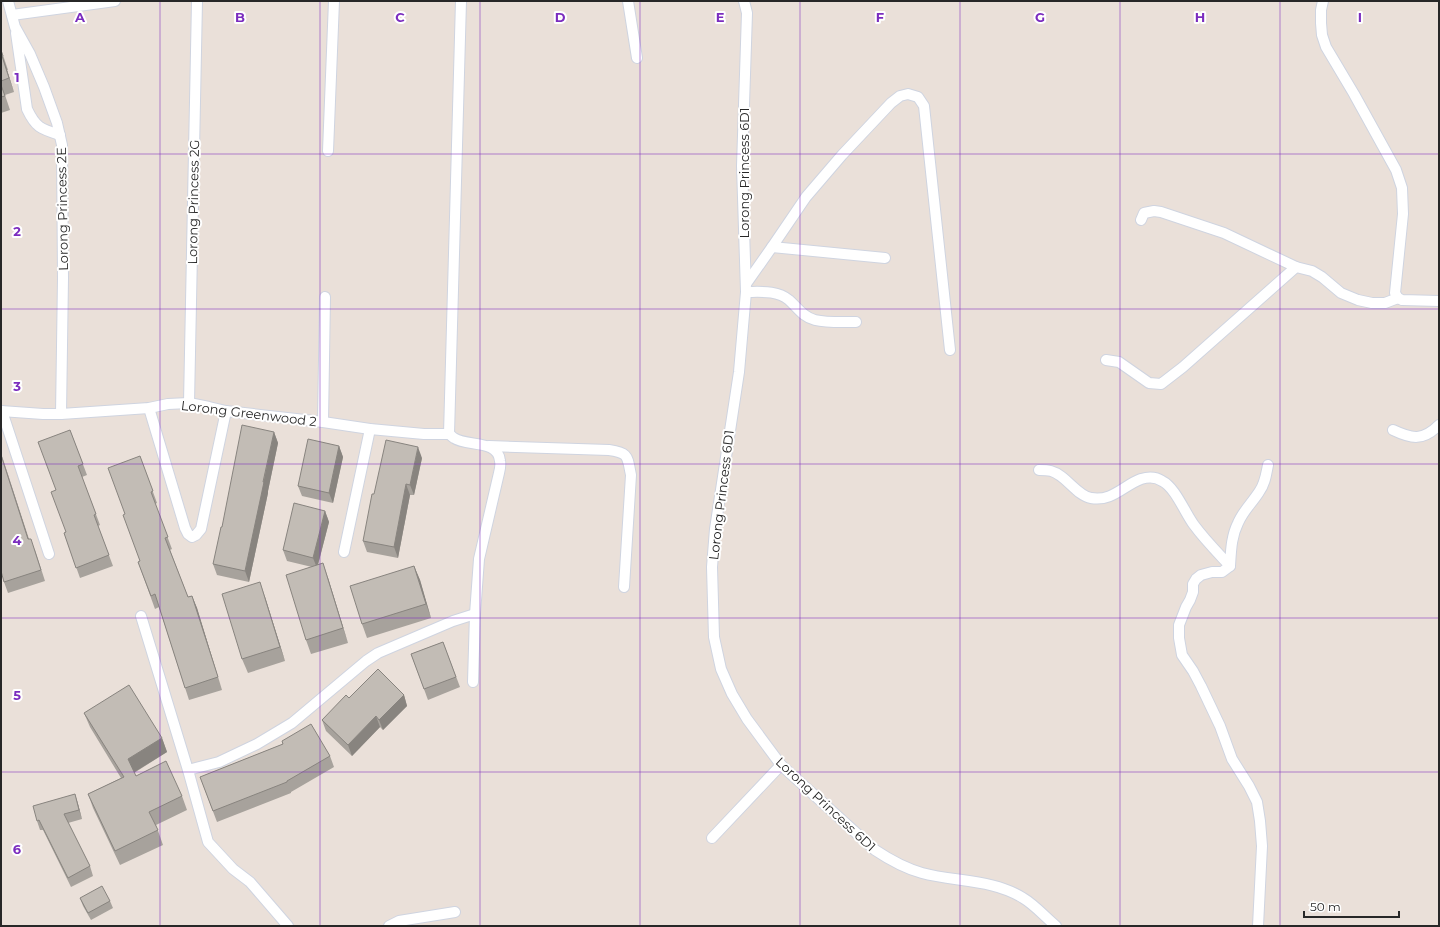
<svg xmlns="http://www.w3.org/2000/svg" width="1440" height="927" font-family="Montserrat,sans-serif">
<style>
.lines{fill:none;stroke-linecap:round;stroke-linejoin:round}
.minor-casing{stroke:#cfd4e0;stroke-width:12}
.minor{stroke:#fff;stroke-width:10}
.wall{fill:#a7a29c}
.shaded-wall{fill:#88847f}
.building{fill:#c2bcb5;stroke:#88847f}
.grid{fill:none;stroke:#7b2cbf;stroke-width:1;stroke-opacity:0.55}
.labels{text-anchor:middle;stroke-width:4;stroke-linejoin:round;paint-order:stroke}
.street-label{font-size:13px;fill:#272727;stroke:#fff}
.grid-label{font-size:13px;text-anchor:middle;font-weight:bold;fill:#7b2cbf;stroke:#fff;stroke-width:4;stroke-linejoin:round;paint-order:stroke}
</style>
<rect width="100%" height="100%" fill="#eae0d9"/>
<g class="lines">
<defs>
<g id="minor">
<path d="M8 1 15 27 30 54 44 87 57 123 62 145 63 278 61 414"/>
<path d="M461 1 449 434C451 435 452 437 454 438 467 447 498 439 500 461 501 465 500 469 499 473L479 559 475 614 473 682"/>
<path d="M628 1 637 58"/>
<path d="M744 1 747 13 742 166 746 292 739 372 715 529 712 567 714 637 721 669 732 694 747 719 781 765 875 850C890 860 904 868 922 873 955 882 993 879 1023 898 1035 905 1045 917 1056 926"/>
<path d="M1323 1 1321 10V23L1322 35 1326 47 1354 94 1396 170 1402 188 1403 214 1395 293 1398 298 1402 300 1439 301"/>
<path d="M12 15 115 1"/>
<path d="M16 33 27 109C36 128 41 129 60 135"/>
<path d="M328 151 334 1"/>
<path d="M1141 220 1144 213 1154 211 1161 212 1224 233 1296 267 1312 271 1322 277 1341 293 1358 300 1372 303H1385L1398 298"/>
<path d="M772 247 885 258"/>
<path d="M746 284 772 247 806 197 842 155 891 103 900 96 908 94 918 97 924 106 950 350"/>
<path d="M746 292C760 292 777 290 789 300 797 307 803 317 815 320 828 323 843 322 856 322"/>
<path d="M1106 360 1119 362 1149 383 1161 384 1183 367 1296 267"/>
<path d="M189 403 197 1"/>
<path d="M149 408 185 528 188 534 192 537 196 535 201 529 226 411"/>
<path d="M1 411 43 414H61L149 408 168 404 189 403 209 407 226 411 323 422 370 429 424 434H449"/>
<path d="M2 411 49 554"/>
<path d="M323 422 325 297"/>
<path d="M1393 430C1412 439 1423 441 1439 425"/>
<path d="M489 446 609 450C629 453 627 456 631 475L624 587"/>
<path d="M1039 470C1043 470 1047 470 1051 471 1066 475 1077 496 1091 498 1112 502 1124 485 1141 479 1148 477 1156 477 1162 481 1175 487 1185 513 1194 525 1205 540 1218 553 1230 566"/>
<path d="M344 552 370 429"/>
<path d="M141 616 188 770 208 842 233 869 250 882 288 926"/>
<path d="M188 770 219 762 257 744 292 723 366 661 378 653 453 621 475 614"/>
<path d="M712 838 781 765"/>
<path d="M389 926 399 921 455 912"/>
<path d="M1258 926 1262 846 1260 821 1257 802 1249 786 1232 759 1220 726 1201 686 1193 671 1182 655 1179 638V625L1186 607 1190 600 1193 592V584L1196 579 1201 575 1212 572H1222L1230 566C1231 552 1231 537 1238 523 1243 511 1252 503 1259 492 1265 484 1266 475 1268 465"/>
</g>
</defs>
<use href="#minor" class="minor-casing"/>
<use href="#minor" class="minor"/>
</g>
<g class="wall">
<path d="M1 49 8 70H7L14 92 5 95 10 110 1 113Z"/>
<path d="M70 430 87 475 82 477 100 525 98 526 113 566 80 578 64 533 66 532 56 490Z"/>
<path d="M274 432 278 443 268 491V493L249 582 217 575 213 564Z"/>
<path d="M339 446 343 457 333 503 302 496 298 486Z"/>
<path d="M1 453 29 539 35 550 45 581 8 593 4 582Z"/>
<path d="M140 456 157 503 155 504 172 549 170 550 188 597 192 596 197 608 222 690 189 700 159 607 155 609 138 562 140 561 125 514Z"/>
<path d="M422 458 414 495H410L398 558 367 552 363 541Z"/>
<path d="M325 511 329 522 318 565 328 578 348 643 311 654 306 640 312 567 287 561 283 550Z"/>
<path d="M414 566 420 580 431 618 367 638 362 624Z"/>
<path d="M265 597 285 661 248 673 242 659Z"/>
<path d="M443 642 460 687 428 700 411 654Z"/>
<path d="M404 695 407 706 383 730 380 727 352 756 326 731 322 720 349 698Z"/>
<path d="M84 713 162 738 167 752 134 773 136 776 182 796 187 810 156 825 163 845 120 865 93 808 88 794 121 778 90 727Z"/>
<path d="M282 741 330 756 334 767 291 792V793L217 822 200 777 283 744Z"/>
<path d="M75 794 78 804 82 819 68 823 90 866 93 876 71 887 43 830H40L37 821Z"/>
<path d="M80 898 110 901 113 908 91 920 83 906Z"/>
</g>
<g class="shaded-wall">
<path d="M2 56 7 70 14 92 9 78Z"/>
<path d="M274 432 278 443 268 491V493L249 582 245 571Z"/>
<path d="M339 446 343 457 333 503 329 493Z"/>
<path d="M418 447 422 458 414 495 410 485Z"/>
<path d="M1 453 32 550 28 539Z"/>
<path d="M406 484 410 495 398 558 394 547Z"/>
<path d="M325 511 329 522 317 568 313 558Z"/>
<path d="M323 563 328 578 348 643 343 628Z"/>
<path d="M414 566 420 580 431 618 426 604Z"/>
<path d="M260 582 265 597 285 661 280 647Z"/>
<path d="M192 596 197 608 222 690 218 677Z"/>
<path d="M404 695 407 706 383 730 379 720Z"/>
<path d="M376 716 380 727 352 756 348 745Z"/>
<path d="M162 738 167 752 133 773 128 759Z"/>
<path d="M75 794 78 804 82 819 79 810Z"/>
</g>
<g class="building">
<path d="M1 50 3 56H2L9 78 1 81Z"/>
<path d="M1 85 5 96 1 97Z"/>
<path d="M242 425 274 432 263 482H264L245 571 213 564 221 527H222Z"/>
<path d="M70 430 83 464 78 466 96 514 94 515 109 555 76 568 64 533 66 532 51 492 56 490 38 442Z"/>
<path d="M308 439 339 446 329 493 298 486Z"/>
<path d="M386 440 418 447 410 485 406 484 394 547 363 541 372 494H374Z"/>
<path d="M1 455 28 539H31L41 570 4 582 1 571Z"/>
<path d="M140 456 153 491 151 492 168 537 165 538 188 597 192 596 218 677 185 688 155 594 151 596 138 562 140 561 123 515 125 514 108 468Z"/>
<path d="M294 503 325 511 313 558 283 550Z"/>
<path d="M323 563 343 628 306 640 286 575Z"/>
<path d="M414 566 426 604 362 624 350 586Z"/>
<path d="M260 582 280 647 242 659 222 594Z"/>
<path d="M443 642 456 677 424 689 411 654Z"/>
<path d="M378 669 404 695 379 720 376 716 348 745 322 720 346 695 349 698Z"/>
<path d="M129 685 162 738 128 759 136 776 166 761 182 796 149 812 158 830 115 851 88 794 124 777 84 713Z"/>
<path d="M311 724 330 756 287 781V782L213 811 200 777 283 744 282 741Z"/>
<path d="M75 794 79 810 64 814 90 866 68 878 39 820 37 821 33 806Z"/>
<path d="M102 886 110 901 88 913 80 898Z"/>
</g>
<path class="grid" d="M160 1V926M320 1V926M480 1V926M640 1V926M800 1V926M960 1V926M1120 1V926M1280 1V926M1 154H1439M1 309H1439M1 464H1439M1 618H1439M1 772H1439"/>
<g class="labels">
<g class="street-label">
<text transform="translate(744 173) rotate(-90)" y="5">Lorong Princess 6D1</text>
<text transform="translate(193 202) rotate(-89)" y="5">Lorong Princess 2G</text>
<text transform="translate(62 209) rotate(-91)" y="5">Lorong Princess 2E</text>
<text transform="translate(249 413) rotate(7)" y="5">Lorong Greenwood 2</text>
<text transform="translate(721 495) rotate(-83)" y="5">Lorong Princess 6D1</text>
<text transform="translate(826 804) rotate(43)" y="5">Lorong Princess 6D1</text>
</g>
</g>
<g class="grid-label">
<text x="80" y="22">A</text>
<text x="240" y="22">B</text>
<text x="400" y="22">C</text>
<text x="560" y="22">D</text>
<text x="720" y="22">E</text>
<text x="880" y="22">F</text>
<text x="1040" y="22">G</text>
<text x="1200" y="22">H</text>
<text x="1360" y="22">I</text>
<text x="17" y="82">1</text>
<text x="17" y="236">2</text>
<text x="17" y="391">3</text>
<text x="17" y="545">4</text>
<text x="17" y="700">5</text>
<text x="17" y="854">6</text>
</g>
<rect width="1440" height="927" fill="none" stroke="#272727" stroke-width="4"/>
<path d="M1304 911v6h95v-6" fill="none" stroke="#272727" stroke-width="2"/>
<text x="1310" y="911" font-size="12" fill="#272727" stroke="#ffffff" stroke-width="3" paint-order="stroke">50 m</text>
</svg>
